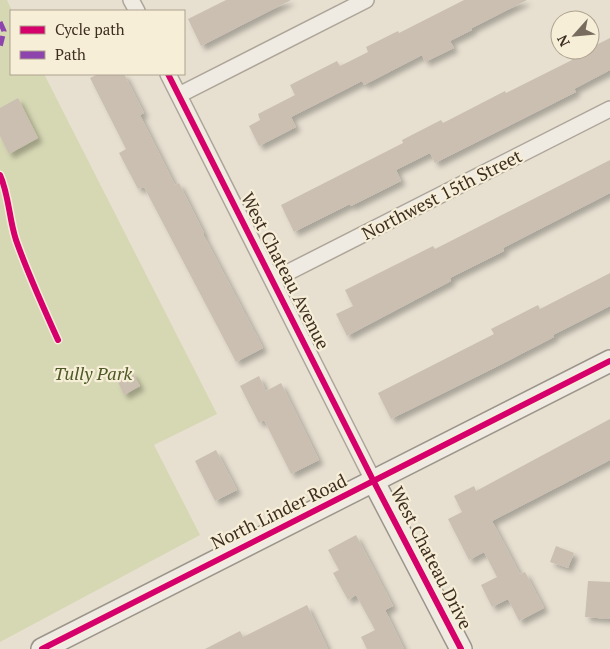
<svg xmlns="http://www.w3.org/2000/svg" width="610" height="649" font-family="'PT Serif',serif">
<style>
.green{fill:#d6d7b3}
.building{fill:#cbbfb2;filter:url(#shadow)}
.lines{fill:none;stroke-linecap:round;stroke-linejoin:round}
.street-casing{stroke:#ada599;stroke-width:18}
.secondary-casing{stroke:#9c958a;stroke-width:24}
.street{stroke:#efebe3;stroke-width:15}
.secondary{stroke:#efebe3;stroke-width:21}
.quiet{stroke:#8e44ad;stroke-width:5;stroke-dasharray:10 5;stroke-linecap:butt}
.cycleway-casing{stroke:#f7eed8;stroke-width:9}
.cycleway{stroke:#d6006c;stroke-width:6}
.labels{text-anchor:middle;stroke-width:4.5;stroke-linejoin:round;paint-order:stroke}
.street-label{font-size:18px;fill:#3d2e20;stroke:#f7eed8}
.park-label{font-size:18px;font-style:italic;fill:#4d5a26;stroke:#f7eed8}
</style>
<defs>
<filter id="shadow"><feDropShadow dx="4.5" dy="4.5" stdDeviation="2.5" flood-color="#0004"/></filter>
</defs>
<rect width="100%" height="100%" fill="#e7e0d1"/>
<path class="green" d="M0 0H7L12 11 11 74H44L217 414 154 445 200 535 0 642Z"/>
<g class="building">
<path d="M226 0H291L201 46 188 19Z"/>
<path d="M464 0H527L472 28V30L450 41 454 48 425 62 422 55 364 85 362 81 291 117 296 127 259 146 249 126 260 120 258 114 295 95 290 85 337 61 340 66 368 52 366 47 398 31 399 33Z"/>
<path d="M610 38V70L574 89 576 92 435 163 430 153 396 170 401 181 351 206 350 204 294 232 281 205 403 143 402 140 441 120 443 123 505 91 506 93 572 60 571 58 586 50H590V48Z"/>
<path d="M98 74H124L144 113 140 115 175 185 179 183 204 233 203 234 263 348 236 362 144 187 138 189 119 153 126 149 90 78Z"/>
<path d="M18 98 38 138 9 154 0 136V108Z"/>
<path d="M610 160V193L503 248 504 251 450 278 451 281 347 336 336 314 353 306 345 290 433 246 435 249Z"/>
<path d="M610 273V306L553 335 554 337 494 368 391 419 378 393 494 334 491 329 538 305 540 309Z"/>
<path d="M132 372 140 386 124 395 117 380Z"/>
<path d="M259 376 266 391 281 383 319 460 291 474 264 420 259 423 240 386Z"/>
<path d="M610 419V460L492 521 520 574 525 572 544 608 519 621 508 599 492 607 481 585 497 577 484 552 469 560 448 519 462 512 454 496 474 486 476 491Z"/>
<path d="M216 450 237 490 215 501 195 461Z"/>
<path d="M356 535 393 606 385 610 404 649H367L361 637 375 630 356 595 348 600 333 573 339 570 328 550Z"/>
<path d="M556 546 574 553 568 568 550 562Z"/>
<path d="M588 581 610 582V619L585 617Z"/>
<path d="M307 605 328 649H205L240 631 243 637Z"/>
</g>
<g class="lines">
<defs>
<g id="street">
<path d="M131 0 137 11"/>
<path d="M168 74 374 482"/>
<path d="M179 95 366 0"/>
<path d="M273 280 610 109"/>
</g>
<g id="secondary">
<path d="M374 482 461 649"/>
<path d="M42 649 610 361"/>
</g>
</defs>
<use href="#street" class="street-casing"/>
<use href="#secondary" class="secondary-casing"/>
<use href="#street" class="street"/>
<use href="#secondary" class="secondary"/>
<path class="quiet" d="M0 22 4 31 0 47"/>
<defs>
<g id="cycleway">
<path d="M168 74 374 482 461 649"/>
<path d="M0 175C9 195 9 219 16 240 28 274 43 307 58 340"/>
<path d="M42 649 610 361"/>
</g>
</defs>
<use href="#cycleway" class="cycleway-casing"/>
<use href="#cycleway" class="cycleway"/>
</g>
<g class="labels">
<g class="street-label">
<text transform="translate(442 195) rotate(-27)" y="6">Northwest 15th Street</text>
<text transform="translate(285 271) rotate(63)" y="6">West Chateau Avenue</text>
<text transform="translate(279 512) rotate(-26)" y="6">North Linder Road</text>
<text transform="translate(431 558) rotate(63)" y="6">West Chateau Drive</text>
</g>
<g class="park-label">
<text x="93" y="380">Tully Park</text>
</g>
</g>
<rect x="10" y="10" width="175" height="65" fill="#f7eed8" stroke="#ada18e"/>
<rect x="20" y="26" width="25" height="8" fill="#d6006c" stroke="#ada18e"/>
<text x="55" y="35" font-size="15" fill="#3d2e20">Cycle path</text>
<rect x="20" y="51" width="25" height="8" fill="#8e44ad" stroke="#ada18e"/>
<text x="55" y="60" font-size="15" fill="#3d2e20">Path</text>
<g transform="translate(575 35) rotate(243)"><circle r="24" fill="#f7eed8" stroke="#ada18e"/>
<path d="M0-4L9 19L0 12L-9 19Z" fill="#786c5e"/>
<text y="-8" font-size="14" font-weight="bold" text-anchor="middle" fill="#3d2e20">N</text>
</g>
</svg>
